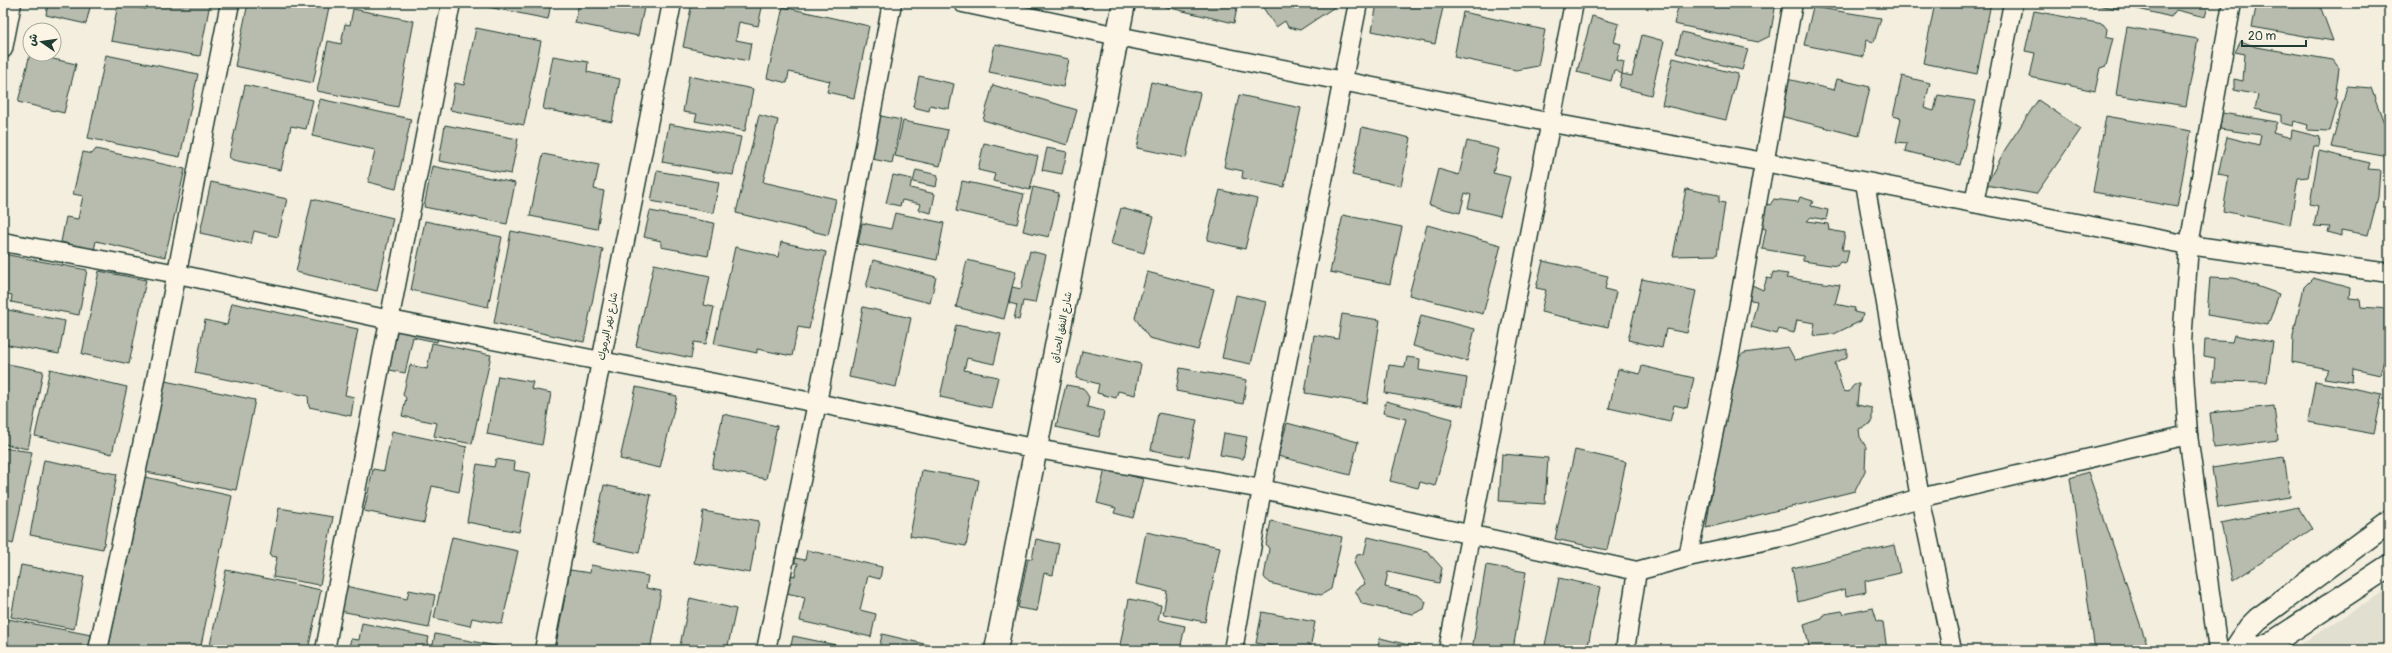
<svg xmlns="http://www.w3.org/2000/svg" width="2392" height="653" font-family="Pangolin,'Playpen Sans Arabic',sans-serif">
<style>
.built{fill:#e1dfd0}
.building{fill:#b8bcae;stroke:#1f3d34}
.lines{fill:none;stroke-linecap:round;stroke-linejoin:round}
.minor-casing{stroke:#1f3d34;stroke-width:21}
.secondary-casing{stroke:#1f3d34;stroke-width:25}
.minor{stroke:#fcf5e5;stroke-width:18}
.secondary{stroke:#fcf5e5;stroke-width:22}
.labels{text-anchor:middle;stroke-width:3.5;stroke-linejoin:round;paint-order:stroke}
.street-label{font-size:10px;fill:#1f3d34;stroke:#fcf5e5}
</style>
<rect width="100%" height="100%" fill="#f3eede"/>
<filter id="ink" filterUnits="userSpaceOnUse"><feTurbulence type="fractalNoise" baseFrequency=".025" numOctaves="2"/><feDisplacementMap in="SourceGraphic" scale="8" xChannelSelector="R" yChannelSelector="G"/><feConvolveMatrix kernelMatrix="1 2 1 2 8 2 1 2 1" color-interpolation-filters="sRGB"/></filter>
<g filter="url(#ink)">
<path class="built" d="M2389 588V650H2292Z"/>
<g class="building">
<path d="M48 3H91L86 24 46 15Z"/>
<path d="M147 3H210L200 56 111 41 118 4 146 9Z"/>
<path d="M248 3H311L329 7 313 83 235 66Z"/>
<path d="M468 3H551L548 19Z"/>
<path d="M579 3H645L638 36 575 23Z"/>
<path d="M692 3H721L733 6 734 3H763L758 26 739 22 736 40 751 43 748 61 683 47Z"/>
<path d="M1060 3H1094L1085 9Z"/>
<path d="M1163 3H1238L1234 23 1162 6Z"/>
<path d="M1260 3H1334L1336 6 1300 30 1288 27 1285 21 1276 27Z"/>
<path d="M1377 3H1444L1435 44 1372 31Z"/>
<path d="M1679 3H1776L1770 36 1758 42 1674 24Z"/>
<path d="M1935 3H1991L1977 74 1923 63Z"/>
<path d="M2086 3H2120L2119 9Z"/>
<path d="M2131 3H2209L2205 17 2176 10 2171 17 2130 7Z"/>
<path d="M2257 3H2319L2333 41 2252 27Z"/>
<path d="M783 7 869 26 854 98 827 92 830 81 789 72 787 83 767 78Z"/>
<path d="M1813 7 1881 18 1874 42 1866 40 1864 57 1804 45Z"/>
<path d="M353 9 414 21 398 107 317 91 328 41 341 44 345 24 350 25Z"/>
<path d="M2034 11 2103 24 2107 29 2106 36 2113 38 2106 66 2100 68 2095 91 2030 77 2035 53 2025 51Z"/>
<path d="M1463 12 1545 30 1538 66 1516 70 1454 57Z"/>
<path d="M1592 16 1619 24 1614 42 1621 44 1617 60 1624 62 1622 74 1614 70 1611 81 1577 72Z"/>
<path d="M2127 27 2198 39 2186 106 2116 95Z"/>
<path d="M476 28 541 41 524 125 450 110 455 83 464 85Z"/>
<path d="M1682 32 1748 49 1742 70 1676 53Z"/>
<path d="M1642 35 1664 41 1651 95 1619 87 1622 74 1632 76Z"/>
<path d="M2241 41 2256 47 2333 60 2339 68 2335 98 2338 102 2330 131 2307 130 2308 125 2294 121 2293 126 2281 123V115L2255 109 2258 95 2234 90V79L2243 81 2245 54 2235 52Z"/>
<path d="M995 44 1069 59 1063 87 989 72Z"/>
<path d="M30 54 76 64 64 113 18 102Z"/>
<path d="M106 55 198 74 180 157 88 138Z"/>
<path d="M553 56 588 62 587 72 620 79 612 122 543 109Z"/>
<path d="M1673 58 1738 74 1726 120 1662 105Z"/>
<path d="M689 76 753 89 745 131 695 121 697 114 683 112Z"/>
<path d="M919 76 954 84 949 109 930 105 929 111 913 107Z"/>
<path d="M1902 76 1930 83 1924 108 1934 111 1938 95 1976 101 1960 165 1905 151 1907 143 1896 142 1901 118 1893 116Z"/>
<path d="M1787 79 1834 90 1837 79 1870 87 1859 136 1780 116Z"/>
<path d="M1151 82 1200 93 1186 158 1137 148Z"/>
<path d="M245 85 313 100 306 129 291 126 281 170 233 160 229 157Z"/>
<path d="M993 85 1077 110 1067 145 983 120Z"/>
<path d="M2347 86 2371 88 2389 136V157L2331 147Z"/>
<path d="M1239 95 1301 108 1284 187 1242 178 1243 171 1224 167Z"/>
<path d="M320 99 411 119 396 189 368 182 375 150 312 136Z"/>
<path d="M2038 100 2081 129 2036 194 1986 185 2006 148Z"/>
<path d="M2222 113 2277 122 2273 133 2291 138 2292 130 2320 137 2319 146H2314L2308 177 2298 178 2290 225 2223 211 2229 176 2218 174 2227 137 2259 145 2261 135 2220 129Z"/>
<path d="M759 115 778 120 763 182 836 199 828 235 736 213Z"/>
<path d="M876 115 901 120 892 163 867 158Z"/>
<path d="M2106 116 2191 131 2177 207 2093 192Z"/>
<path d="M903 121 948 130 940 166 895 156Z"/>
<path d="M669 124 741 137 733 175 662 162Z"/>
<path d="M445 125 518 139 511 174 439 161Z"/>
<path d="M1362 127 1411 138 1401 186 1352 175Z"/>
<path d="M1467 141 1499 149 1493 173 1510 177 1500 216 1468 208 1471 195 1465 193 1460 213 1429 205 1438 169 1459 175Z"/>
<path d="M984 143 1038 156 1030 190 993 181 995 174 978 170Z"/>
<path d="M1047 148 1067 152 1062 174 1042 170Z"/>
<path d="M96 149 185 169 165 257 96 241 94 250 61 242 66 217 78 219 83 196 73 194 83 152 92 154Z"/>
<path d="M2319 151 2370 163 2368 169 2380 170 2378 197 2368 235 2341 230V236L2328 232 2330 227 2314 226 2318 206 2310 204Z"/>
<path d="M543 154 599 165 594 189 604 191 597 229 530 216Z"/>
<path d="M432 166 515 183 507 224 424 207Z"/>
<path d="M916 170 938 175 936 187 913 182Z"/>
<path d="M657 171 719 182 713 213 651 201Z"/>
<path d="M893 175 912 179 910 188 935 194 931 213 919 210 921 204 902 200 900 206 886 203Z"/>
<path d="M962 181 1024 194 1017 224 956 211Z"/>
<path d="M211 182 287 199 278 237 254 231 251 244 200 233Z"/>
<path d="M1033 187 1059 193 1049 237 1023 231Z"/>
<path d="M1686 189 1719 195V202L1725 203 1717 255 1673 256Z"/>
<path d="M1220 190 1257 199 1245 249 1207 240Z"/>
<path d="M1800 197 1813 201 1811 206 1828 210 1826 220 1811 217 1807 221 1828 224 1829 230 1845 233 1842 250H1849L1846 263 1840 262 1837 266 1803 261V256L1762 249 1766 229 1759 227 1764 203 1770 205 1774 199 1798 202Z"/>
<path d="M312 199 393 218 377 291 296 272Z"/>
<path d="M1121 208 1154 217 1144 253 1111 244Z"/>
<path d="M650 211 714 223 708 256 661 247V241L644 237Z"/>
<path d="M895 213 944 223 937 260 858 244 862 223 891 229Z"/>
<path d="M1343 215 1402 227 1390 284 1330 272Z"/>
<path d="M425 221 502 237 488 307 411 290Z"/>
<path d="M1427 225 1501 245 1483 314 1409 295Z"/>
<path d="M511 231 603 249 584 342 494 323Z"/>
<path d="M781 242 826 252 809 329 798 327 792 356 757 349V353L714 344 735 247 778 257Z"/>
<path d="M1030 251 1046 255 1035 303 1023 301 1019 320 1014 319 1017 305 1009 303 1012 287 1021 289Z"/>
<path d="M3 254 87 270 79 315 11 302 12 295 3 293Z"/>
<path d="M873 260 936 277 930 303 866 287Z"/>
<path d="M967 260 1016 272 1004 319 956 307Z"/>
<path d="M1543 261 1608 276 1605 289 1616 292 1608 327 1541 312 1546 290 1536 288Z"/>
<path d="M654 264 710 276 704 305 714 307 706 344 694 342 691 358 636 346Z"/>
<path d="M99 271 146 280 129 364 82 354Z"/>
<path d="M1147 272 1214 289 1198 350 1149 338 1135 318Z"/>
<path d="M1773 272 1788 274 1786 278 1840 285 1835 304 1855 308 1854 312 1863 314 1861 321 1834 334 1819 336 1813 335 1815 323 1797 320 1794 333 1779 329 1777 334 1751 327 1757 301 1750 300 1747 292 1750 284 1763 290 1767 278 1771 279Z"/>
<path d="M2210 277 2234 278 2279 294 2268 325 2207 315Z"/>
<path d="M2313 278 2350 288 2349 298 2360 299 2361 307 2389 309V357L2384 360 2380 375 2353 369 2352 382 2324 378 2329 369 2292 362 2293 336 2304 287Z"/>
<path d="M1642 279 1696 291 1687 333 1666 329 1662 348 1628 340Z"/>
<path d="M1236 295 1266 302 1251 364 1222 358Z"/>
<path d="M232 303 358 329 345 395 354 397 351 416 309 407 308 396 195 373 205 320 227 325Z"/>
<path d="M863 307 911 318 896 387 849 377Z"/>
<path d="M3 309 65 321 59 354 3 344Z"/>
<path d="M1342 314 1380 320 1367 403 1305 393 1314 335 1338 339Z"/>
<path d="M1421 315 1475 329 1467 361 1413 346Z"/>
<path d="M394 325 439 335 437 342 413 337 405 373 385 369Z"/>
<path d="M956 325 1001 334 994 364 967 358 964 370 998 377 991 408 940 397Z"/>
<path d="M2234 335 2273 342 2267 382 2213 381 2215 358 2204 356 2205 340 2232 342Z"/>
<path d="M432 343 491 355 472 444 434 436 437 423 402 416 406 398 403 395 410 365 427 369Z"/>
<path d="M1788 347 1795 360 1847 349V357L1835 363 1843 391 1849 392 1854 384H1859L1857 405 1872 408V423L1859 429 1860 437 1866 447 1865 471 1855 491 1706 528 1732 363 1744 353Z"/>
<path d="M1082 351 1141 364 1135 395 1118 391 1116 398 1097 393 1099 384 1076 378Z"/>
<path d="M1407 357 1420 359 1419 370 1467 378 1463 406 1385 393 1389 365 1405 367Z"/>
<path d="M3 363 43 371 28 449 3 444Z"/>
<path d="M1642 366 1694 378 1687 408 1674 405 1670 422 1609 408 1618 369 1640 374Z"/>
<path d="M1180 368 1247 380 1243 404 1176 391Z"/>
<path d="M50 369 127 387 112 454 35 436Z"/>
<path d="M498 376 533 382 531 389 551 393 542 445 487 434Z"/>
<path d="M165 381 255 400 236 490 146 472Z"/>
<path d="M2315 381 2382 394 2374 434 2308 422Z"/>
<path d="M1066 385 1083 388 1089 397 1087 407 1104 411 1099 437 1056 427Z"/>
<path d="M636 387 677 396 660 468 620 459Z"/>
<path d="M1386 401 1453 419 1435 486 1420 482 1418 488 1390 481 1406 419 1383 413Z"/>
<path d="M2274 406 2278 440 2214 448 2210 413Z"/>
<path d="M1158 413 1197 420 1189 457 1151 450Z"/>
<path d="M723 414 777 426 766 479 712 468Z"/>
<path d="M1287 423 1358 442 1350 475 1278 456Z"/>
<path d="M392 431 467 447 459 492 432 486 424 523 364 511 373 469 384 471Z"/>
<path d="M1224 433 1247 437 1243 459 1220 455Z"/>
<path d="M3 448 32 452 13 544 3 541Z"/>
<path d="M1575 450 1626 462 1607 550 1555 539Z"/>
<path d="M1502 454 1548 458 1545 504 1499 501Z"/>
<path d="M2284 457 2290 497 2218 508 2212 468Z"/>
<path d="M496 459 515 462 514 470 530 473 519 532 467 522 477 464 494 467Z"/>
<path d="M44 460 117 474 103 549 30 535Z"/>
<path d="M1105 469 1143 479 1133 518 1114 513 1116 508 1097 503Z"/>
<path d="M922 470 979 480 966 546 910 536Z"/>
<path d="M2088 472 2149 650H2095L2070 478Z"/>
<path d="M145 477 232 496 200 650H108Z"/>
<path d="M604 485 651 495 639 553 592 543Z"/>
<path d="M2298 507 2312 529 2233 581 2221 523Z"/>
<path d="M279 508 333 517 320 585 273 577 277 557 270 556Z"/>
<path d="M703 511 759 521 750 573 694 563Z"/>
<path d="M1271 521 1342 537 1331 589 1321 595 1269 583 1264 577 1269 549 1266 544Z"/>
<path d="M1146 532 1220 547 1205 622 1163 614 1167 591 1136 584Z"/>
<path d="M452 537 518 551 502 624 472 618 470 626 434 618Z"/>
<path d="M1368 537 1427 551 1442 568 1439 583 1388 572 1385 587 1418 595 1426 602 1424 609 1413 614 1362 604 1355 590 1365 584 1354 563 1357 555 1364 554Z"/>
<path d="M1036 539 1059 544 1053 575 1044 573 1037 611 1018 608 1028 558 1032 559Z"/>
<path d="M1894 545 1900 573 1865 581 1866 592 1846 596 1845 589 1798 602 1792 568Z"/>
<path d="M807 550 882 567 880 579 868 576 860 610 876 614 871 637 800 621 805 597 781 592 785 574 795 576 798 563H795V558L805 560Z"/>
<path d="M21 565 84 577 74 629 11 617Z"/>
<path d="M591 565 648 576 646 588 661 591 650 650H555L570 570 590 573Z"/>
<path d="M1486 565 1526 572 1513 650H1472Z"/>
<path d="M226 570 321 590 308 650H209Z"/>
<path d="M1559 578 1600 587 1587 650H1544Z"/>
<path d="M345 586 407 599 409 590 435 595 429 628 340 611Z"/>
<path d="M690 598 736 609 727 650H679Z"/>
<path d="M1129 599 1161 605 1158 620 1185 626 1181 645 1202 650H1119Z"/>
<path d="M1873 608 1877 621 1883 622 1887 650H1810L1804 624 1822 618 1824 614 1842 611 1844 614Z"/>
<path d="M1262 612 1315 622 1310 649 1301 648 1300 650H1293L1256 643Z"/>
<path d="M3 618 91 635 88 650H12L3 648Z"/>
<path d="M362 623 429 637 426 650H348L351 639 359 640Z"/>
<path d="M435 634 516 650H432Z"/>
<path d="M882 634 950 650H879Z"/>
<path d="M793 636 855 649V650H790Z"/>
<path d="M1380 638 1417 647 1416 650H1377Z"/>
</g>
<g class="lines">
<defs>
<g id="minor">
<path d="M963 3 1118 36 1552 123 1764 162 2189 245 2389 273"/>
<path d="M3 49 12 3"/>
<path d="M1865 183 1920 498 1952 650"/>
<path d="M1974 203 2013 3"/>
<path d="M3 242 178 274 390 320 817 403 1037 449 1262 489 1637 571 1688 557 1787 536 1920 498 2188 435"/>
<path d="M1688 557 1730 353 1793 3"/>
<path d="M98 650 152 399 230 3"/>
<path d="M325 650 451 3"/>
<path d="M544 650 672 3"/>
<path d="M766 650 817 403 892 3"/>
<path d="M1233 650 1262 489 1358 3"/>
<path d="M1448 650 1574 3"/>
<path d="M1625 650 1637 571"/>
<path d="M2218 650 2188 435 2182 342 2189 245 2232 3"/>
</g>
<g id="secondary">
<path d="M996 650 1124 3"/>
<path d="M2235 650 2250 627 2258 619 2389 522"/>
<path d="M2246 650 2263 647 2272 643 2389 566"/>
</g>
</defs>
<use href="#minor" class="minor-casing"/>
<use href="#secondary" class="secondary-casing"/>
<use href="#minor" class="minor"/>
<use href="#secondary" class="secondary"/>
</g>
</g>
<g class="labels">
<g class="street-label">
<text transform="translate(607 326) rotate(-79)" y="4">شارع نهر اليرموك</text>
<text transform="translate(1061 327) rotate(-79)" y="4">شارع النفق الحدأق</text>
</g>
</g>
<rect width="2392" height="653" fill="none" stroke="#fcf5e5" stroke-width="16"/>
<rect x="8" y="8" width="2376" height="637" fill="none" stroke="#1f3d34" stroke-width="1.5" filter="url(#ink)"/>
<g transform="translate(42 42) rotate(283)"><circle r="19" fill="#fcf5e5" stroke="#a4ab9e"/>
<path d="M0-3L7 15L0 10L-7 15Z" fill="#1f3d34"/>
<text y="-6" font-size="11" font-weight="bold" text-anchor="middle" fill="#1f3d34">ش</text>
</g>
<path d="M2242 40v6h64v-6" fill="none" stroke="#1f3d34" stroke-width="2"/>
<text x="2248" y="40" font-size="12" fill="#1f3d34" stroke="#fcf5e5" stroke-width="3" paint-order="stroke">20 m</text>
</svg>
